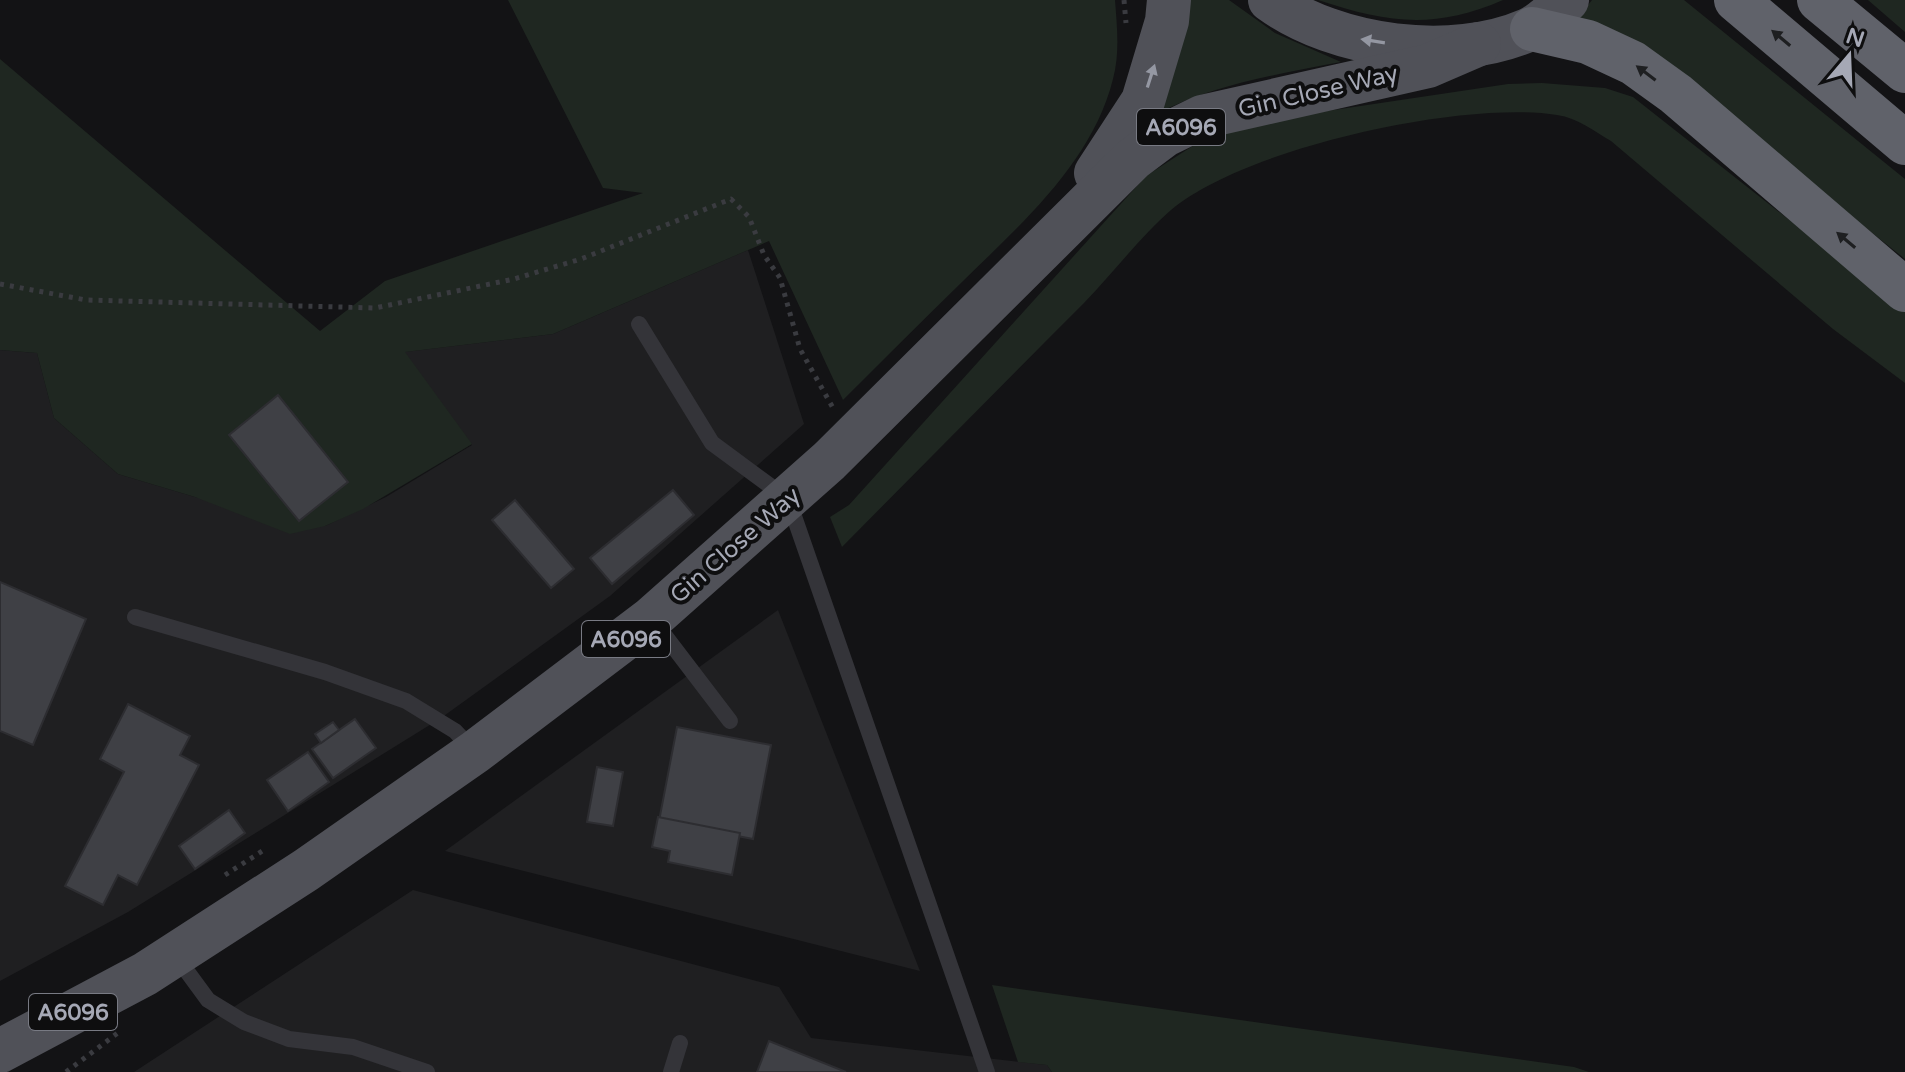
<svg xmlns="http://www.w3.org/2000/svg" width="1905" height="1072" font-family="'Varela Round',sans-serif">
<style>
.built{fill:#1f1f21}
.green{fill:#1f2721}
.building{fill:#3f4045;stroke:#2d2d31;stroke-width:2}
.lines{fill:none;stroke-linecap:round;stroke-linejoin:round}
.path{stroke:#3a3b40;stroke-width:5;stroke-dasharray:4 6;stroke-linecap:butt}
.lane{stroke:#343439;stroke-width:16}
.primary{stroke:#505158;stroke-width:44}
.highway{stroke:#60626a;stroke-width:44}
.oneway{fill:#1e1f21}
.oneway2{fill:#9497a2}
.labels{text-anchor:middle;stroke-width:8;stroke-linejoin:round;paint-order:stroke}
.shield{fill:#0e0e0f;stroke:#787a83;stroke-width:2}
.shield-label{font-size:22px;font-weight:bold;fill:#a5a8b5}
.street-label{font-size:24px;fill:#a5a8b5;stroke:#0e0e0f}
</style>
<rect width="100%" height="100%" fill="#131315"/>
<g class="built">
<path d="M748 250 804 424 610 596 441 718 128 912 0 981V350L37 353 54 418 118 474 195 497 325 526 386 497 472 445 404 352 553 334Z"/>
<path d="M778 610 920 971 445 851Z"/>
<path d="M413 890 779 987 811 1038 1047 1065 1052 1072H134Z"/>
</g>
<g class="green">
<path d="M508 0H1115C1117 27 1120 53 1113 79 1092 163 1020 225 961 283 921 322 882 361 843 400L769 241 553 334 405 352 472 444 363 509 325 526 290 534 195 497 118 474 54 418 37 353 0 350V59L320 331 385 281 643 193 603 188Z"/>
<path d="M1189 0H1229L1275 33 1341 62C1278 74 1216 84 1158 113Z"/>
<path d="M1318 0H1503C1434 30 1387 23 1318 0Z"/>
<path d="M1592 0H1684L1905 179V259L1755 140 1577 19Z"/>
<path d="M1868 0H1905V32Z"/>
<path d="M1542 83 1605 88 1633 97 1905 311V383L1833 329 1611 141C1594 131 1578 118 1557 115 1463 100 1244 148 1171 210 1142 235 1112 274 1084 303 1003 384 922 466 842 547L830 517 849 505 1146 176 1202 140 1266 120 1508 84Z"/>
<path d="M992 985 1574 1067 1589 1072H1052L1047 1065 1018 1062Z"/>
</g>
<g class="building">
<path d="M278 395 348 482 299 521 229 435Z"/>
<path d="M673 490 694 515 612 584 590 558Z"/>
<path d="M515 500 574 569 551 588 492 520Z"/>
<path d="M0 582 86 619 33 745 0 731Z"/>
<path d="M128 704 190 736 180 755 199 765 137 885 118 875 103 905 65 886 124 772 100 759Z"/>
<path d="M355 719 376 748 333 778 312 749Z"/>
<path d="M333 722 339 730 321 743 315 734Z"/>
<path d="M677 727 771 745 753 839 659 821Z"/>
<path d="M308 752 329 782 288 811 267 780Z"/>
<path d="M597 767 623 772 613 826 587 822Z"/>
<path d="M229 810 245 833 195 869 179 846Z"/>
<path d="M658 817 740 833 732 875 668 862 670 851 652 847Z"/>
<path d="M769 1041 846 1072H757Z"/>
</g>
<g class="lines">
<g class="path">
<path d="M1124 0 1126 23"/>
<path d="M0 284 86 300 375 308 514 279 581 259 731 199 749 217 764 255 780 278 800 349 833 408"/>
<path d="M225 875 267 848"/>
<path d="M66 1072 119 1032"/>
</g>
<g class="lane">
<path d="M639 324 712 443 788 499 987 1072"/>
<path d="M135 617 325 672 406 701 455 731 474 751"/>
<path d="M653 620 730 721"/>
<path d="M175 955 208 1000 244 1022 289 1039 353 1047 427 1072"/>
<path d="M671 1072 680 1043"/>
</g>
<g class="primary">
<path d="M1270 0C1336 48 1452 63 1528 30 1542 24 1555 10 1567 0"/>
<path d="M1096 173 1143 101 1167 21 1169 0"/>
<path d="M0 1051 145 974 306 870 475 752 652 618 829 461 1133 159 1165 135 1202 117 1428 66 1479 44"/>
</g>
<g class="highway">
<path d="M1736 0 1905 143"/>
<path d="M1819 0 1905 71"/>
<path d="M1532 29 1588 42 1633 63 1676 94 1905 290"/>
</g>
</g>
<defs><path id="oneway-solid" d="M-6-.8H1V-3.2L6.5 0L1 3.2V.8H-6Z" transform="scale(2)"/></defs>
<g class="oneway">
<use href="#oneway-solid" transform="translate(1781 38) rotate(-140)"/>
<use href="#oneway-solid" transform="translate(1646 73) rotate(-143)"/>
<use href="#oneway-solid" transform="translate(1846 240) rotate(-140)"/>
</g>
<g class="oneway2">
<use href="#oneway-solid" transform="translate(1373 41) rotate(-171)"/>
<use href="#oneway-solid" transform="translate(1151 76) rotate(-72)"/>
</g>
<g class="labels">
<g class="shield">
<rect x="1137" y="109" width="88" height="36" rx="6"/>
<rect x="582" y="621" width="88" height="36" rx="6"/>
<rect x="29" y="994" width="88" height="36" rx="6"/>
</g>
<g class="shield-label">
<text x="1181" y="135">A6096</text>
<text x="626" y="647">A6096</text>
<text x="73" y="1020">A6096</text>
</g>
<g class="street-label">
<text transform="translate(1318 91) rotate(-13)" y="8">Gin Close Way</text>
<text transform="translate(735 545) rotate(-41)" y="8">Gin Close Way</text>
</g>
</g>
<g transform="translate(1849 56) rotate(19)" stroke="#0e0e0f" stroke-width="6" paint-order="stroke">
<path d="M0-6L14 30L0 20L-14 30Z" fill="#a5a8b5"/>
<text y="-12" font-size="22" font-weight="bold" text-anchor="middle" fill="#a5a8b5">N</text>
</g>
</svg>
